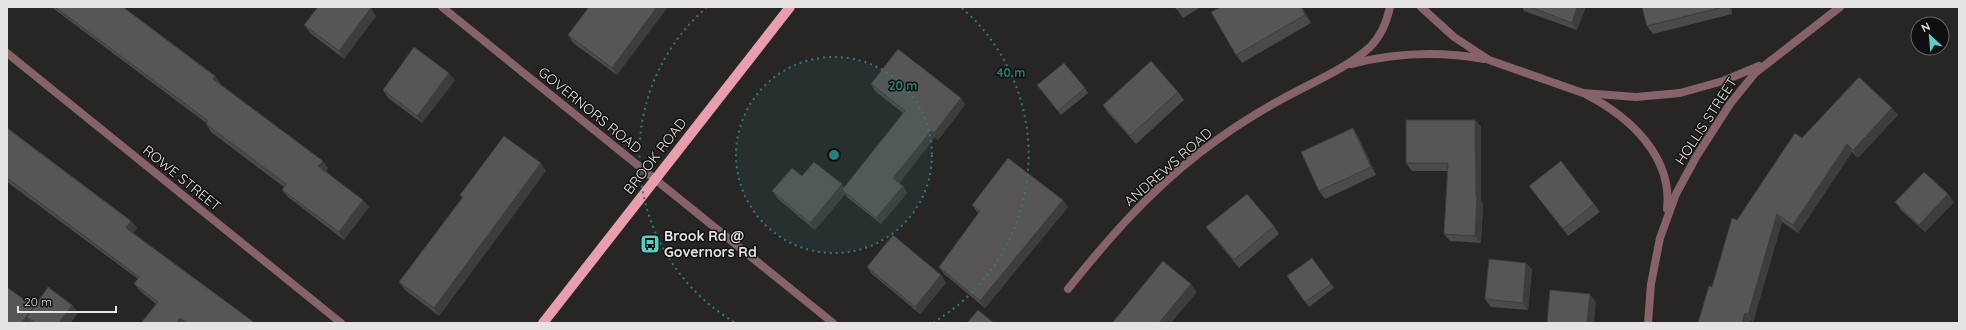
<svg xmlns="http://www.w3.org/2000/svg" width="1966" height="330" font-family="Quicksand,sans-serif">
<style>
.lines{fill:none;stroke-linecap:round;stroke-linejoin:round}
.street{stroke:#866269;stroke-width:8}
.primary{stroke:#e89eac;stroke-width:10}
.wall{fill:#4c4949}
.shaded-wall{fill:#3e3c3c}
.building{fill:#585555;stroke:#3e3c3c}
.ring{fill:none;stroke:#24817a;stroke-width:2;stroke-dasharray:2 4}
.labels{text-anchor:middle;stroke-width:3;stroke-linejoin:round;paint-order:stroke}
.street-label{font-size:14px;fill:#e5e3e3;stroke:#100f0f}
.poi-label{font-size:14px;font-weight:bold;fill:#e5e3e3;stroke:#100f0f;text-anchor:start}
.centre{fill:#24817a;stroke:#100f0f;stroke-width:2}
.ring-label{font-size:12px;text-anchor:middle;font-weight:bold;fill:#24817a;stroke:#100f0f;stroke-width:3;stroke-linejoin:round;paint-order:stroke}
</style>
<rect width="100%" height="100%" fill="#282525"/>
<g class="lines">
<g class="street">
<path d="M442 7 833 323"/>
<path d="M1421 7 1454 37 1489 60 1583 93 1636 97 1680 93 1723 81 1759 66"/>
<path d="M7 53 341 323"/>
<path d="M1351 64C1394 53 1440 51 1484 59"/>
<path d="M1587 95C1630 117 1673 157 1667 209"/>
<path d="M1068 289C1108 239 1148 193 1198 154 1225 133 1254 114 1284 98 1313 82 1346 69 1370 47 1381 36 1387 21 1390 7"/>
<path d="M1648 323 1651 284 1660 238 1676 194 1696 157 1730 104 1755 73 1840 7"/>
</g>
<path class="primary" d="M543 323 790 7"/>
</g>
<g class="wall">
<path d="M52 7H123L221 84 220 85 328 168 326 171 369 207 344 240 288 197 282 190 284 187 211 132 206 124V123L54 9Z"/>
<path d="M589 7 617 75 573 43 568 35Z"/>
<path d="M1175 7H1201L1183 18Z"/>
<path d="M1302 7 1311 23 1242 63 1236 55Z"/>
<path d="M1522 7H1586L1577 30 1524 11Z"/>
<path d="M1642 7H1731L1732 14 1653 34 1647 26Z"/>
<path d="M376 16 344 59 310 33 304 25Z"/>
<path d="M455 80 422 123 388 98 383 90Z"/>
<path d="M871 84 961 98 965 105 938 140 935 137 899 183 903 186 907 193 881 224 847 197 845 194 815 230 778 199 772 191 802 176 844 188 903 113 875 91Z"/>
<path d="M1037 85 1085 88 1088 93 1061 115Z"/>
<path d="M1178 92 1184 100 1136 144 1108 113 1103 105Z"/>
<path d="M1898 115 1858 158 1852 152 1798 233 1782 222 1753 322 1750 320 1749 323H1698L1737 220 1802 138Z"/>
<path d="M1475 120 1481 127V202L1483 204 1481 243 1450 241 1444 234 1448 171H1412L1406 163Z"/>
<path d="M7 128 131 221 137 228 133 233 255 323H141L156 304 140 291 134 284 138 279 7 182Z"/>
<path d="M1358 136 1376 175 1325 199 1319 191Z"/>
<path d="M546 171 439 316 405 290 399 282 462 198 460 195Z"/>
<path d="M1529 186 1594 204 1600 212 1568 236Z"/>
<path d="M1063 200 1068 207 985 308 944 274 939 267 979 213 977 212 972 205Z"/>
<path d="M1895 202H1954L1925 232 1901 210Z"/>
<path d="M1274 226 1279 234 1239 268 1212 235 1206 227Z"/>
<path d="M1312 258 1334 288 1309 307 1287 276Z"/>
<path d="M1526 263 1532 270 1528 310 1491 307 1485 299Z"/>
<path d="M867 267 941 275 946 283 920 314 872 274Z"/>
<path d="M72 305 78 313 70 323H7L34 307Z"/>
</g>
<g class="shaded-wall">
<path d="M657 7H668L617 75 612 68Z"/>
<path d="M1301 7H1302L1311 23 1305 15Z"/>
<path d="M1577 7H1586L1577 30 1572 23Z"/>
<path d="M1728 7H1731L1732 14Z"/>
<path d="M371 8 376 16 344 59 339 51Z"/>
<path d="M449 73 455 80 422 123 417 116Z"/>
<path d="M215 76 221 84 219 87 213 79Z"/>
<path d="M961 98 965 105 938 140 934 133Z"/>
<path d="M1892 108 1898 115 1858 158 1853 150Z"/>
<path d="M1475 120 1481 127V202L1483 204 1481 243 1475 236Z"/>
<path d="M1353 128 1358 136 1376 175 1371 167Z"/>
<path d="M931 131 935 137 898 185 893 178Z"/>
<path d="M1847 144 1852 152 1798 233 1793 225Z"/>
<path d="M323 161 328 168 324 174 318 166Z"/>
<path d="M541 163 546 171 439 316 434 308Z"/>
<path d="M842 184 847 192 842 190 845 194 815 230 810 223Z"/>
<path d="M903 186 907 193 881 224 876 218Z"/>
<path d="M1948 194 1954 202 1925 232 1919 225Z"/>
<path d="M363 200 369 207 344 240 339 232Z"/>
<path d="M1063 200 1068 207 985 308 980 301Z"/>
<path d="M1777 214 1782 222 1753 322 1748 315Z"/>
<path d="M131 221 137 228 131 235 126 228Z"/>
<path d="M1526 263 1532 270 1528 310 1523 303Z"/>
<path d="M941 275 946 283 920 314 915 307Z"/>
<path d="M1191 284 1197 292 1171 323H1159Z"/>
<path d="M1590 294 1596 302 1594 323H1587Z"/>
<path d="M72 305 78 313 70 323H59Z"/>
<path d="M1745 313 1750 320 1749 323H1742Z"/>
<path d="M27 317 31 323H21Z"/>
<path d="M180 318 183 323H176Z"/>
</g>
<g class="building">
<path d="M55 7H123L215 76 213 79 323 161 318 166 363 200 339 232 282 190 286 184 206 124 208 121Z"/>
<path d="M318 7H369L371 8 339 51 304 25Z"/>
<path d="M589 7H657L612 68 568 35Z"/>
<path d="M1175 7H1183L1177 10Z"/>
<path d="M1221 7H1301L1305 15 1236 55 1211 12Z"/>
<path d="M1530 7H1577L1572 23Z"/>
<path d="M1642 7H1723L1647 26Z"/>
<path d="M414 47 449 73 417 116 383 90Z"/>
<path d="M898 49 961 98 934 133 931 131 893 178 903 186 876 218 842 190 905 111 871 84Z"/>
<path d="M1151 61 1178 92 1130 136 1103 105Z"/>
<path d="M1064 63 1085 88 1058 111 1037 85Z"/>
<path d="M1859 77 1892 108 1853 150 1847 144 1793 225 1777 214 1748 315 1745 313 1742 323H1698L1709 286 1712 287 1732 218 1737 220 1795 133 1802 138Z"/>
<path d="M1406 120H1475L1476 196H1477L1475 236 1444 234 1448 163H1406Z"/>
<path d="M7 128 131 221 126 228 255 323H187L180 318 176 323H141L158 302 134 284 139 277 7 178Z"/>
<path d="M1353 128 1371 167 1319 191 1301 152Z"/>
<path d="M504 136 541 163 434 308 399 282 463 197 460 195Z"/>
<path d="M1008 158 1063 200 980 301 939 267 980 211 972 205Z"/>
<path d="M1561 161 1594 204 1563 229 1529 186Z"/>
<path d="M814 162 842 184 810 223 772 191 792 168 802 176Z"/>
<path d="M1924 172 1948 194 1919 225 1895 202Z"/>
<path d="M1247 194 1274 226 1234 260 1206 227Z"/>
<path d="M893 235 941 275 915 307 867 267Z"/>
<path d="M1312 258 1331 284 1305 302 1287 276Z"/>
<path d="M1489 259 1526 263 1523 303 1485 299Z"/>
<path d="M1163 261 1191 284 1159 323H1112Z"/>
<path d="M7 287 34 307 21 323H7Z"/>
<path d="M48 287 72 305 59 323H35L27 317Z"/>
<path d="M1550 290 1590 294 1587 323H1547Z"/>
<path d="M978 310 994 323H967Z"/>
</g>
<circle cx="834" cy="155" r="98" fill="#24817a" fill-opacity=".12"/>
<g class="ring">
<circle cx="834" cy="155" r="98"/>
<path d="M734 322A195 195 0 0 1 706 8M962 8A195 195 0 0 1 934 322"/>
</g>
<defs>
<symbol id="bus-square" viewBox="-11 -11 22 22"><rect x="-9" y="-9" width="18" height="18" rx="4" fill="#56cec3" stroke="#100f0f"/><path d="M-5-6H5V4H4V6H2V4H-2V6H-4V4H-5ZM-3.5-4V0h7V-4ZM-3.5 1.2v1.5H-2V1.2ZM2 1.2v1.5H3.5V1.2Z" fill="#111"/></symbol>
</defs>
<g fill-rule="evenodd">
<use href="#bus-square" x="639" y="233" width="22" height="22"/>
</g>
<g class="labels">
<g class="street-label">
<text transform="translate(590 110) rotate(39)" y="5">GOVERNORS ROAD</text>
<text transform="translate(1706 121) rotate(-57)" y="5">HOLLIS STREET</text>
<text transform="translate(655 156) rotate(-52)" y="5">BROOK ROAD</text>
<text transform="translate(1168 167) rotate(-41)" y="5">ANDREWS ROAD</text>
<text transform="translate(182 178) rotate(39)" y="5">ROWE STREET</text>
</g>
<g class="poi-label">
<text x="664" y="241">Brook Rd @<tspan x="664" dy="16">Governors Rd</tspan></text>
</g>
</g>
<circle cx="834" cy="155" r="6" class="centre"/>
<g class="ring-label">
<text x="1011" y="77">40 m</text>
<text x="903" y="90">20 m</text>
</g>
<rect width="1966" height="330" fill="none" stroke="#e5e3e3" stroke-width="16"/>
<g transform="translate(1930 36) rotate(334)"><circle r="19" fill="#100f0f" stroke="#656464"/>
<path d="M0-3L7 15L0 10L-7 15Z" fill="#56cec3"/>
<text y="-6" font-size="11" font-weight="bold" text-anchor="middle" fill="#e5e3e3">N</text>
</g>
<path d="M18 306v6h98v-6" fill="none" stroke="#e5e3e3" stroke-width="2"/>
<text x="24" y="306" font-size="12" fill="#e5e3e3" stroke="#100f0f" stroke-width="3" paint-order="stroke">20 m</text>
</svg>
